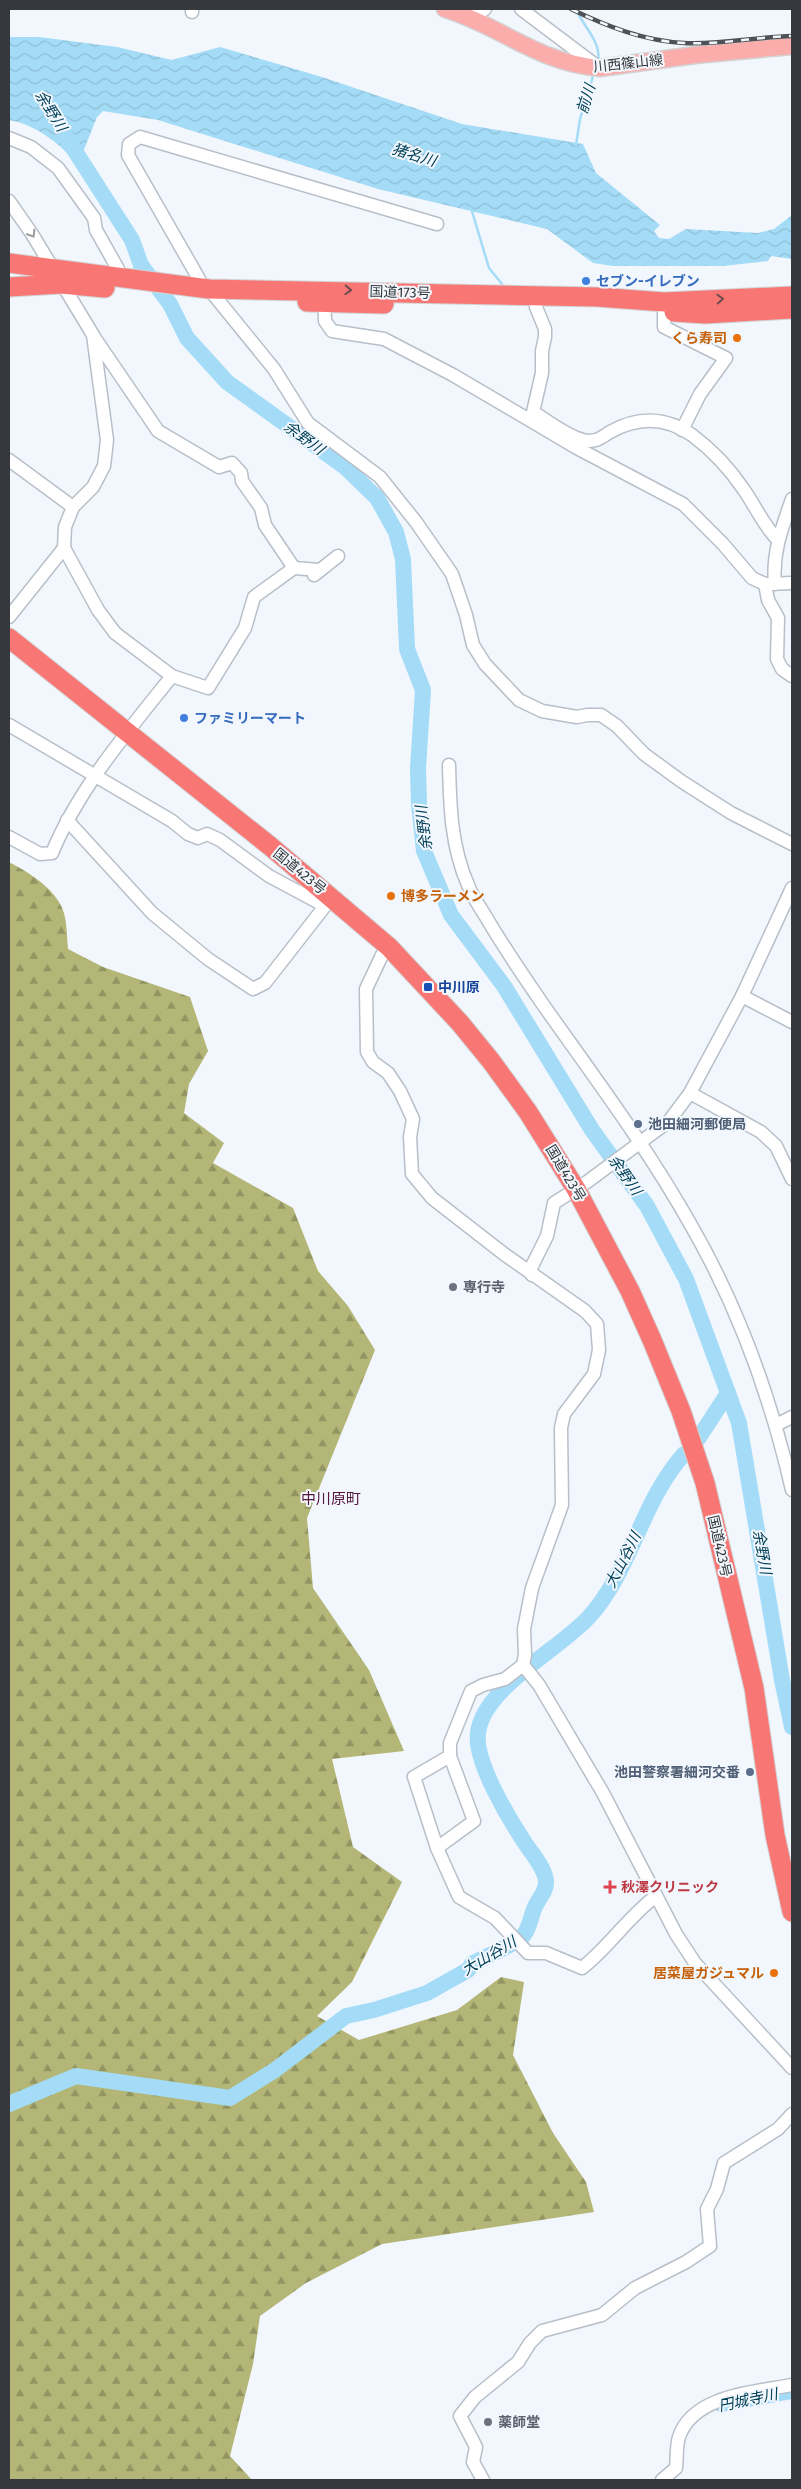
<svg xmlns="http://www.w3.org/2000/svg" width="801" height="2489" font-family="'Fira Sans','Noto Sans JP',sans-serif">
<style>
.forest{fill:url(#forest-firs)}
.water{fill:url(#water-waves)}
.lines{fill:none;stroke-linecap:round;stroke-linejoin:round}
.stream{stroke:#a4dcf7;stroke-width:2.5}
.river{stroke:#a4dcf7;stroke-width:16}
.minor-casing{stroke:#b7bfc9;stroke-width:15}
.major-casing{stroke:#d3d3d4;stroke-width:19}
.highway-casing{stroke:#d3d3d4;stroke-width:21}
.minor{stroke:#fff;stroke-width:12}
.major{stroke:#fbadac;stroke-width:16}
.highway{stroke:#f87774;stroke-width:19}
.rail-casing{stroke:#4e5256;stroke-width:4.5}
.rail{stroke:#f2f7fd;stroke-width:2.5;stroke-dasharray:8;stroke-linecap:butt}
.oneway{stroke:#9a9c9e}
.oneway2{stroke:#704c4e}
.shop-dot{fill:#3f7fe0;stroke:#f2f7fd;stroke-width:2}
.food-dot{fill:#e8710a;stroke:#f2f7fd;stroke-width:2}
.transit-dot{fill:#1a4fb4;stroke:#f2f7fd;stroke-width:2}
.service-dot{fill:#5c6f8a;stroke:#f2f7fd;stroke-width:2}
.worship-dot{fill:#6b7280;stroke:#f2f7fd;stroke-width:2}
.health-dot{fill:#e0444e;stroke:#f2f7fd;stroke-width:2}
.labels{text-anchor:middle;stroke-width:4;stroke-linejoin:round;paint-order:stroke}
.street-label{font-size:14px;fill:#35393d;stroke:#f2f7fd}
.shop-label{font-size:14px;font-weight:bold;fill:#366cbe;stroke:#f2f7fd;text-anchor:start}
.food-label{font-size:14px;font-weight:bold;fill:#c56008;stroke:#f2f7fd;text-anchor:end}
.transit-label{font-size:14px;font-weight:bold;fill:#164399;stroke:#f2f7fd;text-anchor:start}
.service-label{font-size:14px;font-weight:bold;fill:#4e5e75;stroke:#f2f7fd;text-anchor:start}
.worship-label{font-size:14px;font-weight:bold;fill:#5b616d;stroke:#f2f7fd;text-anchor:start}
.health-label{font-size:14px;font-weight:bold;fill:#be3a42;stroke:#f2f7fd;text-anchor:start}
.water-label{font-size:15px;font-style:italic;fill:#004057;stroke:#f2f7fd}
.neighbourhood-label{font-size:15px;fill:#53163c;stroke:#f2f7fd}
</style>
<defs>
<pattern id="forest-firs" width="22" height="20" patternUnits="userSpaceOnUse" patternTransform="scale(1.25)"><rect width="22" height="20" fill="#b3b676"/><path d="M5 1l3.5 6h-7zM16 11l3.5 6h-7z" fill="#929562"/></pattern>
<pattern id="water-waves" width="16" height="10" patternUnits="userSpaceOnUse" patternTransform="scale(1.25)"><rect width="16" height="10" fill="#a4dcf7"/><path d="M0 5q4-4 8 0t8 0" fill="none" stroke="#8ebed5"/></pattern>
</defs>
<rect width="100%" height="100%" fill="#f2f7fd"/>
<path class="forest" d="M9 862C30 873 60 891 65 917 67 928 67 938 68 949L103 967 190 997 208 1051 189 1084 184 1113 224 1143 213 1163 293 1208 318 1271 348 1306 375 1350 307 1518 313 1588 369 1670 404 1751 332 1759 353 1847 402 1882 352 1982 317 2016 359 2040 457 2010 501 1977 524 1982 513 2055 553 2133 586 2182 594 2212 382 2244 306 2283 260 2316 253 2364 230 2456 252 2480H9Z"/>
<path class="water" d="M9 37H39L117 47 172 60 220 47 322 77 462 124 583 144 596 173 660 225 654 231 659 238 669 239 686 229 758 233 774 229 792 215V259L771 256 768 261 723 266H613L593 263 547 229 378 189 158 120 103 111 97 117 83 152 71 157C55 140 33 124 9 120Z"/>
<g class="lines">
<g class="stream">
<path d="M576 9C582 25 602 42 598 61"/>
<path d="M576 145 580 119 594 73"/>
<path d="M471 208 489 268 502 284"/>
</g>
<g class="river">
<path d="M66 137 132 240 141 265 170 304 187 338 227 382 345 467 377 498 396 532 403 559 407 649 423 690 418 768 419 805 424 851 451 915 504 986 592 1130 647 1206 686 1279 739 1423 782 1680 792 1727"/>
<path d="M698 1439 728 1393"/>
<path d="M9 2104 76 2076 230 2098 275 2070 346 2016 374 2010 427 1993 468 1970 472 1964C488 1955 508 1948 522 1937 528 1932 531 1917 534 1909 537 1901 547 1890 546 1882 546 1869 532 1854 525 1843 509 1819 474 1761 478 1733 483 1688 560 1649 589 1617 632 1569 641 1502 684 1454"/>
<path d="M721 2404 792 2391"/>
</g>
<defs>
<g id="minor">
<path d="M521 9 598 67"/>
<path d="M192 12V9"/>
<path d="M470 18 485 9"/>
<path d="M9 138 31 147 58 168 94 218 96 230 118 269"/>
<path d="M9 201 32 234 93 335 107 440 104 466 93 487 73 507 65 527 64 548 98 610 115 633 172 676 208 688 245 628 254 597 294 568 319 570"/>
<path d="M199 279 128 155 129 144 140 137 437 224"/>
<path d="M209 289 274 369 308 423 380 477 416 522 452 574 466 615 473 645 485 664 519 700 542 711 577 717 587 715H601L617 726 644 754 681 781 731 813 792 844"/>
<path d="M324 295 325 321 332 331 384 339 453 375 577 448 683 504 723 544 752 578 765 584 792 583"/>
<path d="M664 302V327L726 358 700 394 682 430"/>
<path d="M536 307 545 329V337L542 351V373L533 412C548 421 566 436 583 440 595 443 601 438 610 432 638 416 666 417 692 435 712 450 730 469 744 490 756 507 763 525 778 540"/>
<path d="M94 337 158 431 219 467 232 463 241 473 242 481 261 508 265 525 294 568"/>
<path d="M9 460 73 507"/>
<path d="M314 575 338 556"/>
<path d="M765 584 768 600 778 618 777 659 782 669 792 676"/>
<path d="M775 584C772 553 782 528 792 499"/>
<path d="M9 617 64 548"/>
<path d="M9 725 172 821 188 834 198 838 207 834 220 840 269 876 325 906"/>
<path d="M449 765C450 807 451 846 468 885 472 896 480 907 486 917 504 948 524 977 544 1006 595 1078 649 1150 692 1227 739 1309 771 1398 792 1490"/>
<path d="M67 820 152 913 208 959 253 989 265 983 332 897"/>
<path d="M9 837 40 854 52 853C79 788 128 731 172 676"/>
<path d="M389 947 382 955 366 989 367 1052 373 1062 388 1073 400 1091 413 1119 410 1137 412 1174 432 1198 504 1254 585 1311 597 1324 599 1350 594 1374 564 1414 561 1428 562 1505 532 1588 524 1629 525 1655 523 1665 505 1679 483 1685 471 1691 450 1743V1756L414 1777 437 1848 459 1897 495 1918 528 1953H546L582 1968C609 1947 628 1917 656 1896"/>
<path d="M742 996 792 1022"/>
<path d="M690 1093 761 1132 776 1146 792 1179"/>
<path d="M532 1275 531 1268 547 1236 554 1203 587 1182 669 1121 690 1093 742 996 792 888"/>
<path d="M776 1425 792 1417"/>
<path d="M523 1665 539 1685 603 1793 676 1934 695 1963 792 2068"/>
<path d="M437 1848 474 1821 450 1756"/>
<path d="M483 2480 473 2462 476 2447 460 2416 475 2397 518 2362 530 2343 542 2331 602 2315 635 2288 686 2262 710 2246 707 2209 717 2189 724 2163 778 2129 792 2114"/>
<path d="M662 2480 676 2468C677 2459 676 2446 679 2437 693 2395 755 2392 792 2385"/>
</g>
<path id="major" d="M445 9C501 26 538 63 600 68L695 55 792 46"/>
<g id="highway">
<path d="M9 263 209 289 597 297 664 302 792 296"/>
<path d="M9 287 61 284 105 288"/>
<path d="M307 302 384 304"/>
<path d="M674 312 705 314 792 309"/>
<path d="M9 638 270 846 389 947 460 1023 491 1061 528 1112 576 1189 630 1291 652 1340 681 1411 705 1483 754 1688 775 1835 792 1912"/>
</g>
</defs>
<use href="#minor" class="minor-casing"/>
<use href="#major" class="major-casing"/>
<use href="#highway" class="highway-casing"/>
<use href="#minor" class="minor"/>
<use href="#major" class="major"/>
<use href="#highway" class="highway"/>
<defs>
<path id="rail" d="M571 9C606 26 644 41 684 43 720 45 756 37 792 36"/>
</defs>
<use href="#rail" class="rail-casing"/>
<use href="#rail" class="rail"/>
</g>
<defs><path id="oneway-chevron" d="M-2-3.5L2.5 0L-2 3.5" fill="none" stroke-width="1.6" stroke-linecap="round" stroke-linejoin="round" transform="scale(1.25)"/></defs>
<use class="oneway" href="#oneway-chevron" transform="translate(32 234) rotate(58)"/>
<g class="oneway2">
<use href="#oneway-chevron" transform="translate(348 290) rotate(2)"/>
<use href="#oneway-chevron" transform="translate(720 299) rotate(-3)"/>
</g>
<g class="shop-dot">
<circle cx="586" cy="281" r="5"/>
<circle cx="184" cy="718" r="5"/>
</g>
<g class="food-dot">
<circle cx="737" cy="338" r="5"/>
<circle cx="391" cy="896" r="5"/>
<circle cx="774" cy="1973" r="5"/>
</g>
<rect class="transit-dot" x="423" y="982" width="10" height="10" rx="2.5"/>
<g class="service-dot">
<circle cx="638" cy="1124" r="5"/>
<circle cx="750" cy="1772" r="5"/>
</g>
<g class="worship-dot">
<circle cx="453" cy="1287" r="5"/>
<circle cx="488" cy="2422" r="5"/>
</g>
<path class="health-dot" d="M607.5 1879.5h5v5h5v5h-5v5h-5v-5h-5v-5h5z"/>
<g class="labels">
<g class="street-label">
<text transform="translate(628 63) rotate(-6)" y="5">川西篠山線</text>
<text transform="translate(400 292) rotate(2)" y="5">国道173号</text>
<text transform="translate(300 871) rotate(39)" y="5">国道423号</text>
<text transform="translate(566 1173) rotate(59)" y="5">国道423号</text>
<text transform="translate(720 1546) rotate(77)" y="5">国道423号</text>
</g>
<g class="shop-label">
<text x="596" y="286">セブン-イレブン</text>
<text x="194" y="723">ファミリーマート</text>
</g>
<g class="food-label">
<text x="727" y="343">くら寿司</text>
<text x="401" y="901" text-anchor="start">博多ラーメン</text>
<text x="764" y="1978">居菜屋ガジュマル</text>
</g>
<g class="transit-label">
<text x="438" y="992">中川原</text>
</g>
<g class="service-label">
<text x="648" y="1129">池田細河郵便局</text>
<text x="740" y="1777" text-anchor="end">池田警察署細河交番</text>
</g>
<g class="worship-label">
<text x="463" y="1292">専行寺</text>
<text x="498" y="2427">薬師堂</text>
</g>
<g class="health-label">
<text x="621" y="1892">秋澤クリニック</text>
</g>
<g class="water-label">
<text transform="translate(586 99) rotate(-73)" y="5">前川</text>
<text transform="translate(51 111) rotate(58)" y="5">余野川</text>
<text transform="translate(414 155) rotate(17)" y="5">猪名川</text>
<text transform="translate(304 438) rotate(36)" y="5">余野川</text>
<text transform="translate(424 828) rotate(-97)" y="5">余野川</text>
<text transform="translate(625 1175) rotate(55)" y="5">余野川</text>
<text transform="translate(762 1552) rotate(80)" y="5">余野川</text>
<text transform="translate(623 1560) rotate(-63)" y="5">大山谷川</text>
<text transform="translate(489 1956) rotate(-31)" y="5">大山谷川</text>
<text transform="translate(748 2400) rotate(-12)" y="5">円城寺川</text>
</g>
<g class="neighbourhood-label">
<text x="331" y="1504">中川原町</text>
</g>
</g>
<rect width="801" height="2489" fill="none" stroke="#35393d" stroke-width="20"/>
</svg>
